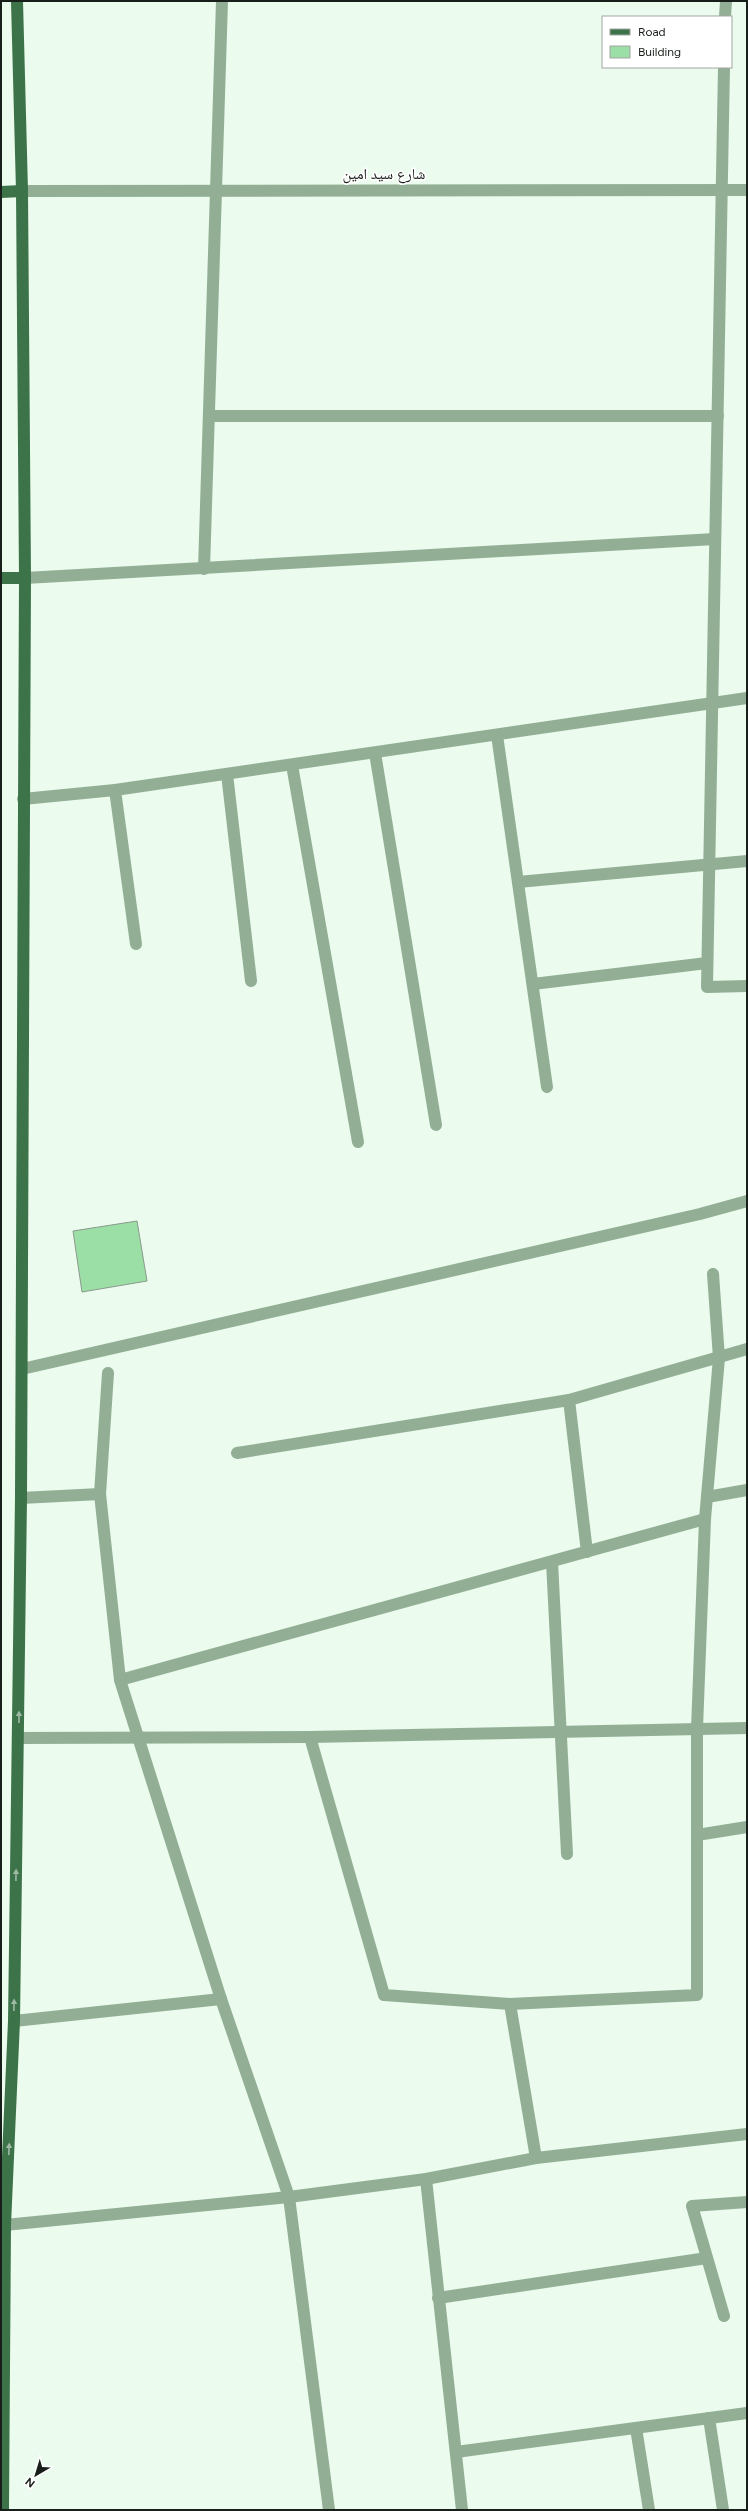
<svg xmlns="http://www.w3.org/2000/svg" width="748" height="2511" font-family="Figtree,'Noto Naskh Arabic',sans-serif">
<style>
.building{fill:#9bdfa6;stroke:#8b9a8d}
.lines{fill:none;stroke-linecap:round;stroke-linejoin:round}
.minor{stroke:#92af96;stroke-width:12}
.major{stroke:#3c7348;stroke-width:12}
.oneway{fill:#9eb9a4}
.labels{text-anchor:middle;stroke-width:3.5;stroke-linejoin:round;paint-order:stroke}
.street-label{font-size:15px;fill:#181e19;stroke:#fff}
</style>
<rect width="100%" height="100%" fill="#ebfbed"/>
<path class="building" d="M137 1221 147 1281 82 1292 73 1231Z"/>
<g class="lines">
<g class="minor">
<path d="M725 17 726 1"/>
<path d="M724 67 707 987 747 986"/>
<path d="M22 191 747 190"/>
<path d="M209 416H718"/>
<path d="M204 569 222 1"/>
<path d="M25 578 715 539"/>
<path d="M497 735 547 1087"/>
<path d="M375 753 436 1125"/>
<path d="M292 765 358 1142"/>
<path d="M227 774 251 981"/>
<path d="M115 790 136 944"/>
<path d="M23 799 115 790 747 698"/>
<path d="M518 882 747 861"/>
<path d="M533 984 707 963"/>
<path d="M22 1369 700 1214 747 1201"/>
<path d="M108 1373 100 1494 120 1680 221 1999 289 2197 329 2510"/>
<path d="M569 1400 587 1552"/>
<path d="M237 1453 569 1400 747 1349"/>
<path d="M707 1497 747 1490"/>
<path d="M21 1498 100 1494"/>
<path d="M552 1562 567 1854"/>
<path d="M120 1680 705 1519"/>
<path d="M310 1737 384 1995 510 2004 697 1995V1729L705 1519 719 1358 713 1274"/>
<path d="M19 1738 310 1737 747 1728"/>
<path d="M697 1835 747 1827"/>
<path d="M510 2004 536 2158"/>
<path d="M14 2021 221 1999"/>
<path d="M426 2179 462 2510"/>
<path d="M5 2225 289 2197 426 2179 536 2158 747 2134"/>
<path d="M438 2298 707 2258"/>
<path d="M724 2316 692 2206 747 2202"/>
<path d="M709 2418 723 2510"/>
<path d="M636 2428 649 2510"/>
<path d="M456 2452 747 2413"/>
</g>
<g class="major">
<path d="M1 192 22 191"/>
<path d="M1 578H25"/>
<path d="M3 2510 5 2225 14 2021 21 1498 25 578 22 191 17 1"/>
</g>
</g>
<defs><path id="oneway-solid" d="M-6-.8H1V-3.2L6.5 0L1 3.2V.8H-6Z"/></defs>
<g class="oneway">
<use href="#oneway-solid" transform="translate(19 1717) rotate(-90)"/>
<use href="#oneway-solid" transform="translate(16 1875) rotate(-89)"/>
<use href="#oneway-solid" transform="translate(14 2005) rotate(-89)"/>
<use href="#oneway-solid" transform="translate(9 2149) rotate(-88)"/>
</g>
<g class="labels">
<g class="street-label">
<text x="384" y="179">شارع سيد امين</text>
</g>
</g>
<rect width="748" height="2511" fill="none" stroke="#181e19" stroke-width="4"/>
<rect x="602" y="16" width="130" height="52" fill="#ffffff" stroke="#a3a5a3"/>
<rect x="610" y="29" width="20" height="6" fill="#3c7348" stroke="#a3a5a3"/>
<text x="638" y="36" font-size="12" fill="#181e19">Road</text>
<rect x="610" y="46" width="20" height="12" fill="#9bdfa6" stroke="#a3a5a3"/>
<text x="638" y="56" font-size="12" fill="#181e19">Building</text>
<g transform="translate(36 2475) rotate(218)" stroke="#ffffff" stroke-width="3" paint-order="stroke">
<path d="M0-3L7 15L0 10L-7 15Z" fill="#181e19"/>
<text y="-6" font-size="11" font-weight="bold" text-anchor="middle" fill="#181e19">N</text>
</g>
</svg>
